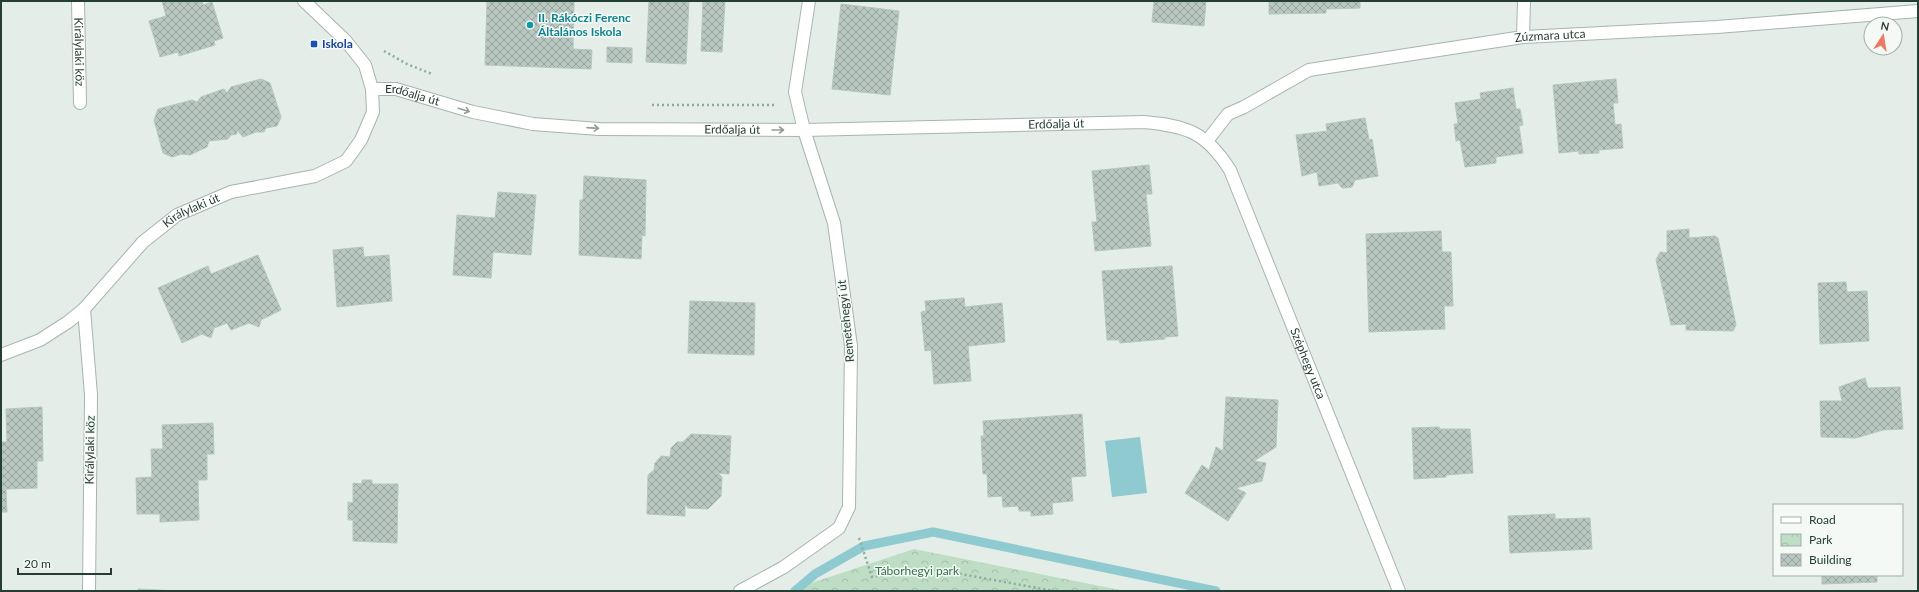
<svg xmlns="http://www.w3.org/2000/svg" width="1919" height="592" font-family="Lato,sans-serif">
<style>
.park{fill:url(#park-crowns)}
.water{fill:#8ecacf}
.lines{fill:none;stroke-linecap:round;stroke-linejoin:round}
.stream{stroke:#8ecacf;stroke-width:9}
.building{fill:url(#building-cross-hatch);stroke:#b6c6be}
.minor-casing{stroke:#a7b5af;stroke-width:14}
.path{stroke:#85af9f;stroke-width:2.5;stroke-dasharray:2 3;stroke-linecap:butt}
.minor{stroke:#fff;stroke-width:12}
.oneway{stroke:#929e9a}
.culture-dot{fill:#0f9aa8;stroke:#f4f9f6;stroke-width:1.5}
.transit-dot{fill:#1a4fb4;stroke:#f4f9f6;stroke-width:1.5}
.labels{text-anchor:middle;stroke-width:3;stroke-linejoin:round;paint-order:stroke}
.culture-label{font-size:12px;font-weight:bold;fill:#0d838f;stroke:#f4f9f6;text-anchor:start}
.street-label{font-size:12px;fill:#243d35;stroke:#f4f9f6}
.transit-label{font-size:12px;font-weight:bold;fill:#164399;stroke:#f4f9f6;text-anchor:start}
.park-label{font-size:12px;fill:#307244;stroke:#f4f9f6}
</style>
<defs>
<pattern id="park-crowns" width="20" height="18" patternUnits="userSpaceOnUse"><rect width="20" height="18" fill="#beddc4"/><path d="M2 6a3 3 0 1 1 6 0M12 15a3 3 0 1 1 6 0" fill="none" stroke="#a3bfa9"/></pattern>
<pattern id="building-cross-hatch" width="8" height="8" patternUnits="userSpaceOnUse"><rect width="8" height="8" fill="#b9c7c1"/><path d="M0 0l8 8M0 8l8-8" fill="none" stroke="#96a39e"/></pattern>
</defs>
<rect width="100%" height="100%" fill="#e4ede8"/>
<path class="park" d="M914 549 1125 591H787Z"/>
<path class="water" d="M1140 437 1147 493 1112 497 1105 441Z"/>
<g class="lines">
<path class="stream" d="M795 591 815 574 864 546 933 532 1216 591"/>
</g>
<g class="building">
<path d="M162 1H202L203 5 212 2 223 38 214 41 215 45 179 56 178 52 160 57 149 21 166 16Z"/>
<path d="M487 1H574L573 49 592 50 591 69 485 65Z"/>
<path d="M649 1H689L686 64 646 62Z"/>
<path d="M703 1H725L722 52 701 51Z"/>
<path d="M1154 1H1206L1204 26 1152 22Z"/>
<path d="M1269 1H1360V8L1326 9V13L1269 14Z"/>
<path d="M841 4 899 11 890 95 832 89Z"/>
<path d="M607 47 632 48V63L607 62Z"/>
<path d="M261 79 270 83 281 117 277 126 266 128 264 132H256L243 137 237 130V134L231 135 228 139 209 141 207 147 190 155 182 154 172 157 163 153 154 120 158 109 192 100 197 102 201 97 224 89 227 93 231 87Z"/>
<path d="M1616 79 1618 103H1613L1615 125 1621 124 1623 148 1599 150V153L1579 154V151L1559 153 1553 85Z"/>
<path d="M1513 88 1516 109H1520L1523 125 1519 126 1523 153 1496 157V163L1465 167 1460 140 1456 141 1454 124H1458L1455 103 1481 99 1480 93Z"/>
<path d="M1365 118 1369 140 1372 139 1378 176 1355 180 1352 187 1345 188H1342L1338 183 1319 186 1317 172 1302 176 1296 135 1327 131 1326 124Z"/>
<path d="M1149 165 1152 194H1146L1151 246 1095 251 1092 222H1097L1092 171Z"/>
<path d="M584 176 646 180 645 236 642 235 641 259 579 255 580 200H583Z"/>
<path d="M498 192 536 195 531 255 493 252 491 278 453 275 457 215 495 218Z"/>
<path d="M1689 229V238L1715 236 1718 238 1736 325 1733 331 1686 330V324L1671 325 1656 260 1660 252 1667 253V231Z"/>
<path d="M1441 231 1442 252H1451L1453 306H1444L1445 329 1369 332 1366 234Z"/>
<path d="M363 247 364 257 389 255 392 301 337 307 333 250Z"/>
<path d="M258 255 281 310 261 320 259 327 249 323 231 330 227 323 214 328 211 338 202 334 182 343 158 288 208 266 211 274Z"/>
<path d="M1172 266 1178 336 1165 337V339L1120 343 1119 340H1107L1102 271Z"/>
<path d="M1846 282 1847 292 1867 291 1869 341 1820 344 1818 283Z"/>
<path d="M964 298 965 307 1002 303 1005 342 968 346 971 381 934 384 931 350 925 351 921 312 926 311 925 301Z"/>
<path d="M690 301 755 303 754 355 688 353Z"/>
<path d="M1865 378 1868 388 1900 387 1903 429 1883 430 1856 438 1821 437 1820 401H1842L1839 387Z"/>
<path d="M1226 397 1278 400 1276 447 1254 461 1266 463 1262 481 1236 488 1246 493 1228 521 1185 493 1202 465 1209 470 1216 447 1223 451Z"/>
<path d="M42 407 43 461H37V488L6 489 7 512H1V442H7L6 409Z"/>
<path d="M1082 414 1086 476 1071 477 1073 501 1052 503 1053 514 1031 516V511H1019L1018 506 1003 507 1002 496 988 497 987 474H983L981 436H984L983 421Z"/>
<path d="M213 423 214 454H207V480H198L199 520 160 522V514H137L136 478 152 477 151 449H163L162 425Z"/>
<path d="M1439 427 1440 429H1470L1473 473 1446 475V477L1414 479 1412 428Z"/>
<path d="M691 434 731 436 729 474 718 473 722 477 721 496 708 509 688 508 685 504V516L647 514 648 475 654 470 655 463 661 456 670 457 671 448 677 442H683Z"/>
<path d="M362 480H372V484H398L397 543 353 541V520H348V502L353 503V483L362 484Z"/>
<path d="M1555 514V519L1590 518 1592 549 1510 553 1508 516Z"/>
<path d="M1822 575H1877V582L1822 584Z"/>
<path d="M138 589 179 591H138Z"/>
</g>
<g class="lines">
<defs>
<g id="minor">
<path id="s1" d="M78 1 80 103"/>
<path d="M1523 37 1524 1"/>
<path id="s2" d="M372 89H396L473 112 533 124 599 129 804 130 1144 122C1187 126 1206 132 1230 170L1399 591"/>
<path id="s3" d="M1207 141 1228 114 1244 107 1309 70 1523 37 1717 27 1918 11"/>
<path d="M84 309 91 395 89 591"/>
<path id="s4" d="M1 355 40 340 68 322 84 309 143 242 177 215 231 192 315 176 346 161 361 140 373 112 372 89 365 65 345 40 304 1"/>
<path d="M740 591 784 567 839 528 849 507 851 346 834 223 804 130 795 92 809 1"/>
</g>
</defs>
<use href="#minor" class="minor-casing"/>
<g class="path">
<path d="M384 51 407 64 432 74"/>
<path d="M652 105H775"/>
<path d="M859 538 872 577 928 568 1054 591"/>
</g>
<use href="#minor" class="minor"/>
</g>
<defs><path id="oneway-shaft" d="M-6 0H5M1.5-3L5.5 0L1.5 3" fill="none" stroke-width="1.6" stroke-linecap="round" stroke-linejoin="round"/></defs>
<g class="oneway">
<use href="#oneway-shaft" transform="translate(464 110) rotate(17)"/>
<use href="#oneway-shaft" transform="translate(593 128) rotate(4)"/>
<use href="#oneway-shaft" transform="translate(778 130)"/>
</g>
<circle class="culture-dot" cx="530" cy="25" r="4"/>
<rect class="transit-dot" x="310" y="40" width="8" height="8" rx="2"/>
<g class="labels">
<g class="culture-label">
<text x="538" y="22">II. Rákóczi Ferenc<tspan x="538" dy="14">Általános Iskola</tspan></text>
</g>
<g class="street-label">
<text dy="4" stroke="none"><textPath href="#s3" startOffset="370">Zúzmara utca</textPath></text>
<text dy="4" stroke="none"><textPath href="#s1" startOffset="51">Királylaki köz</textPath></text>
<text dy="4" stroke="none"><textPath href="#s2" startOffset="41">Erdőalja út</textPath></text>
<text dy="4" stroke="none"><textPath href="#s2" startOffset="689">Erdőalja út</textPath></text>
<text dy="4" stroke="none"><textPath href="#s2" startOffset="365">Erdőalja út</textPath></text>
<text dy="4" stroke="none"><textPath href="#s4" startOffset="243">Királylaki út</textPath></text>
<text transform="translate(846 321) rotate(-96)" y="4">Remetehegyi út</text>
<text dy="4" stroke="none"><textPath href="#s2" startOffset="1089">Széphegy utca</textPath></text>
<text transform="translate(90 450) rotate(-89)" y="4">Királylaki köz</text>
</g>
<g class="transit-label">
<text x="322" y="48">Iskola</text>
</g>
<g class="park-label">
<text x="917" y="575">Táborhegyi park</text>
</g>
</g>
<rect width="1919" height="592" fill="none" stroke="#243d35" stroke-width="4"/>
<rect x="1773" y="504" width="130" height="72" fill="#f4f9f6" stroke="#a1aea9"/>
<rect x="1781" y="517" width="20" height="6" fill="#ffffff" stroke="#a1aea9"/>
<text x="1809" y="524" font-size="12" fill="#243d35">Road</text>
<rect x="1781" y="534" width="20" height="12" fill="url(#park-crowns)" stroke="#a1aea9"/>
<text x="1809" y="544" font-size="12" fill="#243d35">Park</text>
<rect x="1781" y="554" width="20" height="12" fill="url(#building-cross-hatch)" stroke="#a1aea9"/>
<text x="1809" y="564" font-size="12" fill="#243d35">Building</text>
<g transform="translate(1883 36) rotate(12)"><circle r="19" fill="#f4f9f6" stroke="#a1aea9"/>
<path d="M0-3L7 15L0 10L-7 15Z" fill="#eb7a63"/>
<text y="-6" font-size="11" font-weight="bold" text-anchor="middle" fill="#243d35">N</text>
</g>
<path d="M18 568v6h93v-6" fill="none" stroke="#243d35" stroke-width="2"/>
<text x="24" y="568" font-size="12" fill="#243d35" stroke="#f4f9f6" stroke-width="3" paint-order="stroke">20 m</text>
</svg>
